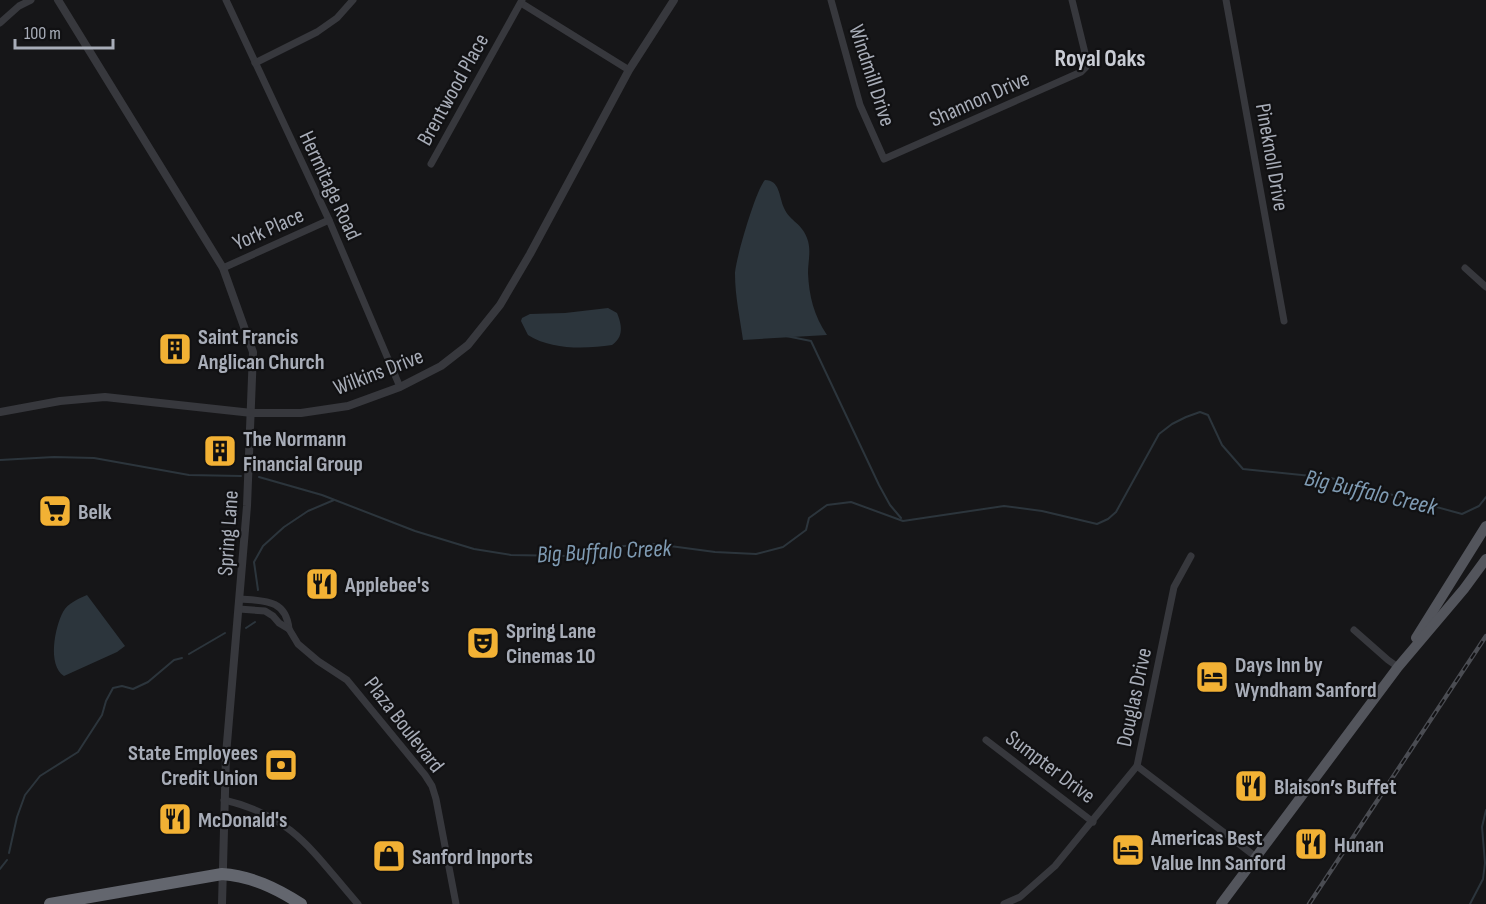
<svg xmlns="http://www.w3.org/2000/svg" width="1486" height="904" font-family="'Sofia Sans Condensed',sans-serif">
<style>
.water{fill:#2c353c}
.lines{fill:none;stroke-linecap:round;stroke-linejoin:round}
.stream{stroke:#2c353c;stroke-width:2}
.minor{stroke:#37383d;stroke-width:7}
.tertiary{stroke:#37383d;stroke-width:8}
.primary{stroke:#53555c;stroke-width:10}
.motorway{stroke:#63666e;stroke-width:12}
.rail-casing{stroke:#4a4c52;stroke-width:4.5}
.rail{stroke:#111113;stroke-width:2;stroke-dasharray:7;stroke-linecap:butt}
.labels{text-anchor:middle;stroke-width:4.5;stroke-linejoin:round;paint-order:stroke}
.street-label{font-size:22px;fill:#a8adb8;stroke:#111113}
.poi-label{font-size:22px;font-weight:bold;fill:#a8adb8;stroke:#111113;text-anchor:start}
.neighbourhood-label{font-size:24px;font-weight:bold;fill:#c9ccd4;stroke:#111113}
.water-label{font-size:24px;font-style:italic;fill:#7f9bb3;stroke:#111113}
</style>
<rect width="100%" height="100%" fill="#161618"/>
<g class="water">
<path d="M765 180C780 180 779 197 784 208 790 222 803 223 808 241 811 252 808 262 808 273 809 296 814 316 827 335L743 340C740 318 735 296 735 274 735 261 756 189 765 180Z"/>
<path d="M608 308 617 313C622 325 624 337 612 345 586 349 551 350 528 335L521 321 522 318 530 314 565 313Z"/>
<path d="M87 595 125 646 117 652 64 676C47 665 55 627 63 612 68 603 78 599 87 595Z"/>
</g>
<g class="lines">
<g class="stream">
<path d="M786 336 811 341 879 485 890 505 901 518"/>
<path d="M0 460 54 457 94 458 189 475 241 476"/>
<path d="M259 477 322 495 415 531 474 549 511 555 569 556 624 546 655 544 715 552 756 554 783 547 806 530 809 518 827 505 851 502 903 521 1004 506 1042 511 1097 524 1108 519 1116 512 1159 434 1172 424 1186 417 1200 412 1208 415 1222 445 1243 469 1331 478 1462 514 1479 506 1486 497"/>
<path d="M258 590 254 562 263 546 284 527 308 511 334 500"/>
<path d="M246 628 255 622"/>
<path d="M189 654 225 633"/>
<path d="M9 853 17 817 25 795 40 776 78 752 102 715 106 701 113 688 122 686 133 689 148 682 174 660 182 658"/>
<path d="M0 869 7 860"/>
<path d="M1470 904 1483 879 1485 863 1482 827 1486 810"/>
</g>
<g class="minor">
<path d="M226 0 329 220 400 387"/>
<path d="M831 0 860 105 884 159 1081 72 1086 67 1087 61 1072 0"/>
<path d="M1226 0 1284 321"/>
<path d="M521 3 629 70"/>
<path d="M0 23 19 6 31 0"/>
<path d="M255 63 317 32 337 18 353 0"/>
<path d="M431 164 522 0"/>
<path d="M223 268 329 220"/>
<path d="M1465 268 1486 287"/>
<path d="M240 599C264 601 286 599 289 629"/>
<path d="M239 609 265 611 273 616 279 623 289 629 298 644 318 661 347 680 425 775 432 786 436 799 456 904"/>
<path d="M1354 630 1388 660 1398 667"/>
<path d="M986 740 1093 822"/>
<path d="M1137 766 1256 857"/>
<path d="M224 800C294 816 314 854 358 904"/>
<path d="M1004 904 1020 897 1055 866 1137 766 1174 587 1191 556"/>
</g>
<g class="tertiary">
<path d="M58 0 223 268 253 352 247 506 226 755 222 904"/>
<path d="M0 412 60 401 105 397 252 413H301L348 406 400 387 441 366 468 345 500 305 530 254 629 70 674 0"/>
</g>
<g class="primary">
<path d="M1416 638 1486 526"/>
<path d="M1221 904 1398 667 1464 589 1486 559"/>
</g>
<path class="motorway" d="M50 904 222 874C251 876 276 888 301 904"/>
<defs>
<path id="rail" d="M1309 904 1486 636"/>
</defs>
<use href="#rail" class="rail-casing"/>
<use href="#rail" class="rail"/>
</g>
<defs>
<symbol id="building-square" viewBox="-11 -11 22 22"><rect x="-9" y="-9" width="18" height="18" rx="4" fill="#f2b134" stroke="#111113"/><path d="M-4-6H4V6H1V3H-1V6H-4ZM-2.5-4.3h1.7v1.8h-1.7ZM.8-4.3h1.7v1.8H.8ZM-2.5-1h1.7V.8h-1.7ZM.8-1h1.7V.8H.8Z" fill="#111"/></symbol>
<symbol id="supermarket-square" viewBox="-11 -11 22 22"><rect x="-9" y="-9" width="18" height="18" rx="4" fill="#f2b134" stroke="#111113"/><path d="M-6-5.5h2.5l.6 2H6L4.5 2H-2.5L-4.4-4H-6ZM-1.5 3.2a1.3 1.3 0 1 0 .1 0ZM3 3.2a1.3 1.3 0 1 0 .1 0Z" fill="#111"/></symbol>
<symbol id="restaurant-square" viewBox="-11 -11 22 22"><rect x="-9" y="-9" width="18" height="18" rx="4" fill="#f2b134" stroke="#111113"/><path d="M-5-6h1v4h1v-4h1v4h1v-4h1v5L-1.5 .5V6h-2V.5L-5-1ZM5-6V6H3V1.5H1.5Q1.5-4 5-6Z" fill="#111"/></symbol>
<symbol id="theatre-square" viewBox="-11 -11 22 22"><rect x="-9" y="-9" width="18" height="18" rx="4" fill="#f2b134" stroke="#111113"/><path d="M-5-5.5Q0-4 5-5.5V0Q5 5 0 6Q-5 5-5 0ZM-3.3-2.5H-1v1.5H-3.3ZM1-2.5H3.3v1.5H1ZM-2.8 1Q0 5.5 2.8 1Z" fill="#111"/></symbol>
<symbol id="hotel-square" viewBox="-11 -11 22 22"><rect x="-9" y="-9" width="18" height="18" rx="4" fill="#f2b134" stroke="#111113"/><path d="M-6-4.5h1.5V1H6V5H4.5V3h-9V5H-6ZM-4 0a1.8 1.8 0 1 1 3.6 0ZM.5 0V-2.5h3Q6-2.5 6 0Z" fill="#111"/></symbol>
<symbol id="bank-square" viewBox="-11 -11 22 22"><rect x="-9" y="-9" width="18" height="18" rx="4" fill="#f2b134" stroke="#111113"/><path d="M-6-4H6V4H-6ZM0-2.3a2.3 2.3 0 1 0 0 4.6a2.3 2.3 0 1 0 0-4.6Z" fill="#111"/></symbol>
<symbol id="shop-square" viewBox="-11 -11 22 22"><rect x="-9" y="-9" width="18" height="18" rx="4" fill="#f2b134" stroke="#111113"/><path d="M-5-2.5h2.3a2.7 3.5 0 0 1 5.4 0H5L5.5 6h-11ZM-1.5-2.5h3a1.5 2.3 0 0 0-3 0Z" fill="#111"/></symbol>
</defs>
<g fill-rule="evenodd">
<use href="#building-square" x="156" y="330" width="38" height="38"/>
<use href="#building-square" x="201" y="432" width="38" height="38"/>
<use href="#supermarket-square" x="36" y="492" width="38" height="38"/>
<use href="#restaurant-square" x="303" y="565" width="38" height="38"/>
<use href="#theatre-square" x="464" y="624" width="38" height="38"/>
<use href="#hotel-square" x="1193" y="658" width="38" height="38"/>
<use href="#bank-square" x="262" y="746" width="38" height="38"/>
<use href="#restaurant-square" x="1232" y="767" width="38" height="38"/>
<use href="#restaurant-square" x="156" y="800" width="38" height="38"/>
<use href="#restaurant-square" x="1292" y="825" width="38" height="38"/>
<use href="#hotel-square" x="1109" y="831" width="38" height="38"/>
<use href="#shop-square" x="370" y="837" width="38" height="38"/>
</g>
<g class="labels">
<g class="street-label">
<text transform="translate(873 75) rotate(72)" y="8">Windmill Drive</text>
<text transform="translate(452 89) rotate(-61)" y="8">Brentwood Place</text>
<text transform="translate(979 98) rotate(-24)" y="8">Shannon Drive</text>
<text transform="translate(1273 157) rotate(80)" y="8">Pineknoll Drive</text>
<text transform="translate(331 185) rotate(65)" y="8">Hermitage Road</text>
<text transform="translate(268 228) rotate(-24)" y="8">York Place</text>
<text transform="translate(378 371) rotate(-21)" y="8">Wilkins Drive</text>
<text transform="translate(227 533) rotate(-86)" y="8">Spring Lane</text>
<text transform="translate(1133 697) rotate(-78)" y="8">Douglas Drive</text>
<text transform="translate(405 724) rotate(52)" y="8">Plaza Boulevard</text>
<text transform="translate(1051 766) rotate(37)" y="8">Sumpter Drive</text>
</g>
<g class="poi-label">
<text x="198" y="344">Saint Francis<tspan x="198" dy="25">Anglican Church</tspan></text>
<text x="243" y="446">The Normann<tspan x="243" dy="25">Financial Group</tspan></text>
<text x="78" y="519">Belk</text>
<text x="345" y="592">Applebee's</text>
<text x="506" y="638">Spring Lane<tspan x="506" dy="25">Cinemas 10</tspan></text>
<text x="1235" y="672">Days Inn by<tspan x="1235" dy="25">Wyndham Sanford</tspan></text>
<text x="258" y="760" text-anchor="end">State Employees<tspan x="258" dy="25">Credit Union</tspan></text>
<text x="1274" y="794">Blaison’s Buffet</text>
<text x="198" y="827">McDonald's</text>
<text x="1151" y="845">Americas Best<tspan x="1151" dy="25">Value Inn Sanford</tspan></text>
<text x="1334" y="852">Hunan</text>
<text x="412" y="864">Sanford Inports</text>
</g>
<g class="neighbourhood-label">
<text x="1100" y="66">Royal Oaks</text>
</g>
<g class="water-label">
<text transform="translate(1371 492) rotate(13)" y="8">Big Buffalo Creek</text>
<text transform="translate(604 551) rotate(-3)" y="8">Big Buffalo Creek</text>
</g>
</g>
<path d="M15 39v9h98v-9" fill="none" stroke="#a8adb8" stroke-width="3"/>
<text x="24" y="39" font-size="18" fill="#a8adb8" stroke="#111113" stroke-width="4.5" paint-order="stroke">100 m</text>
</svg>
